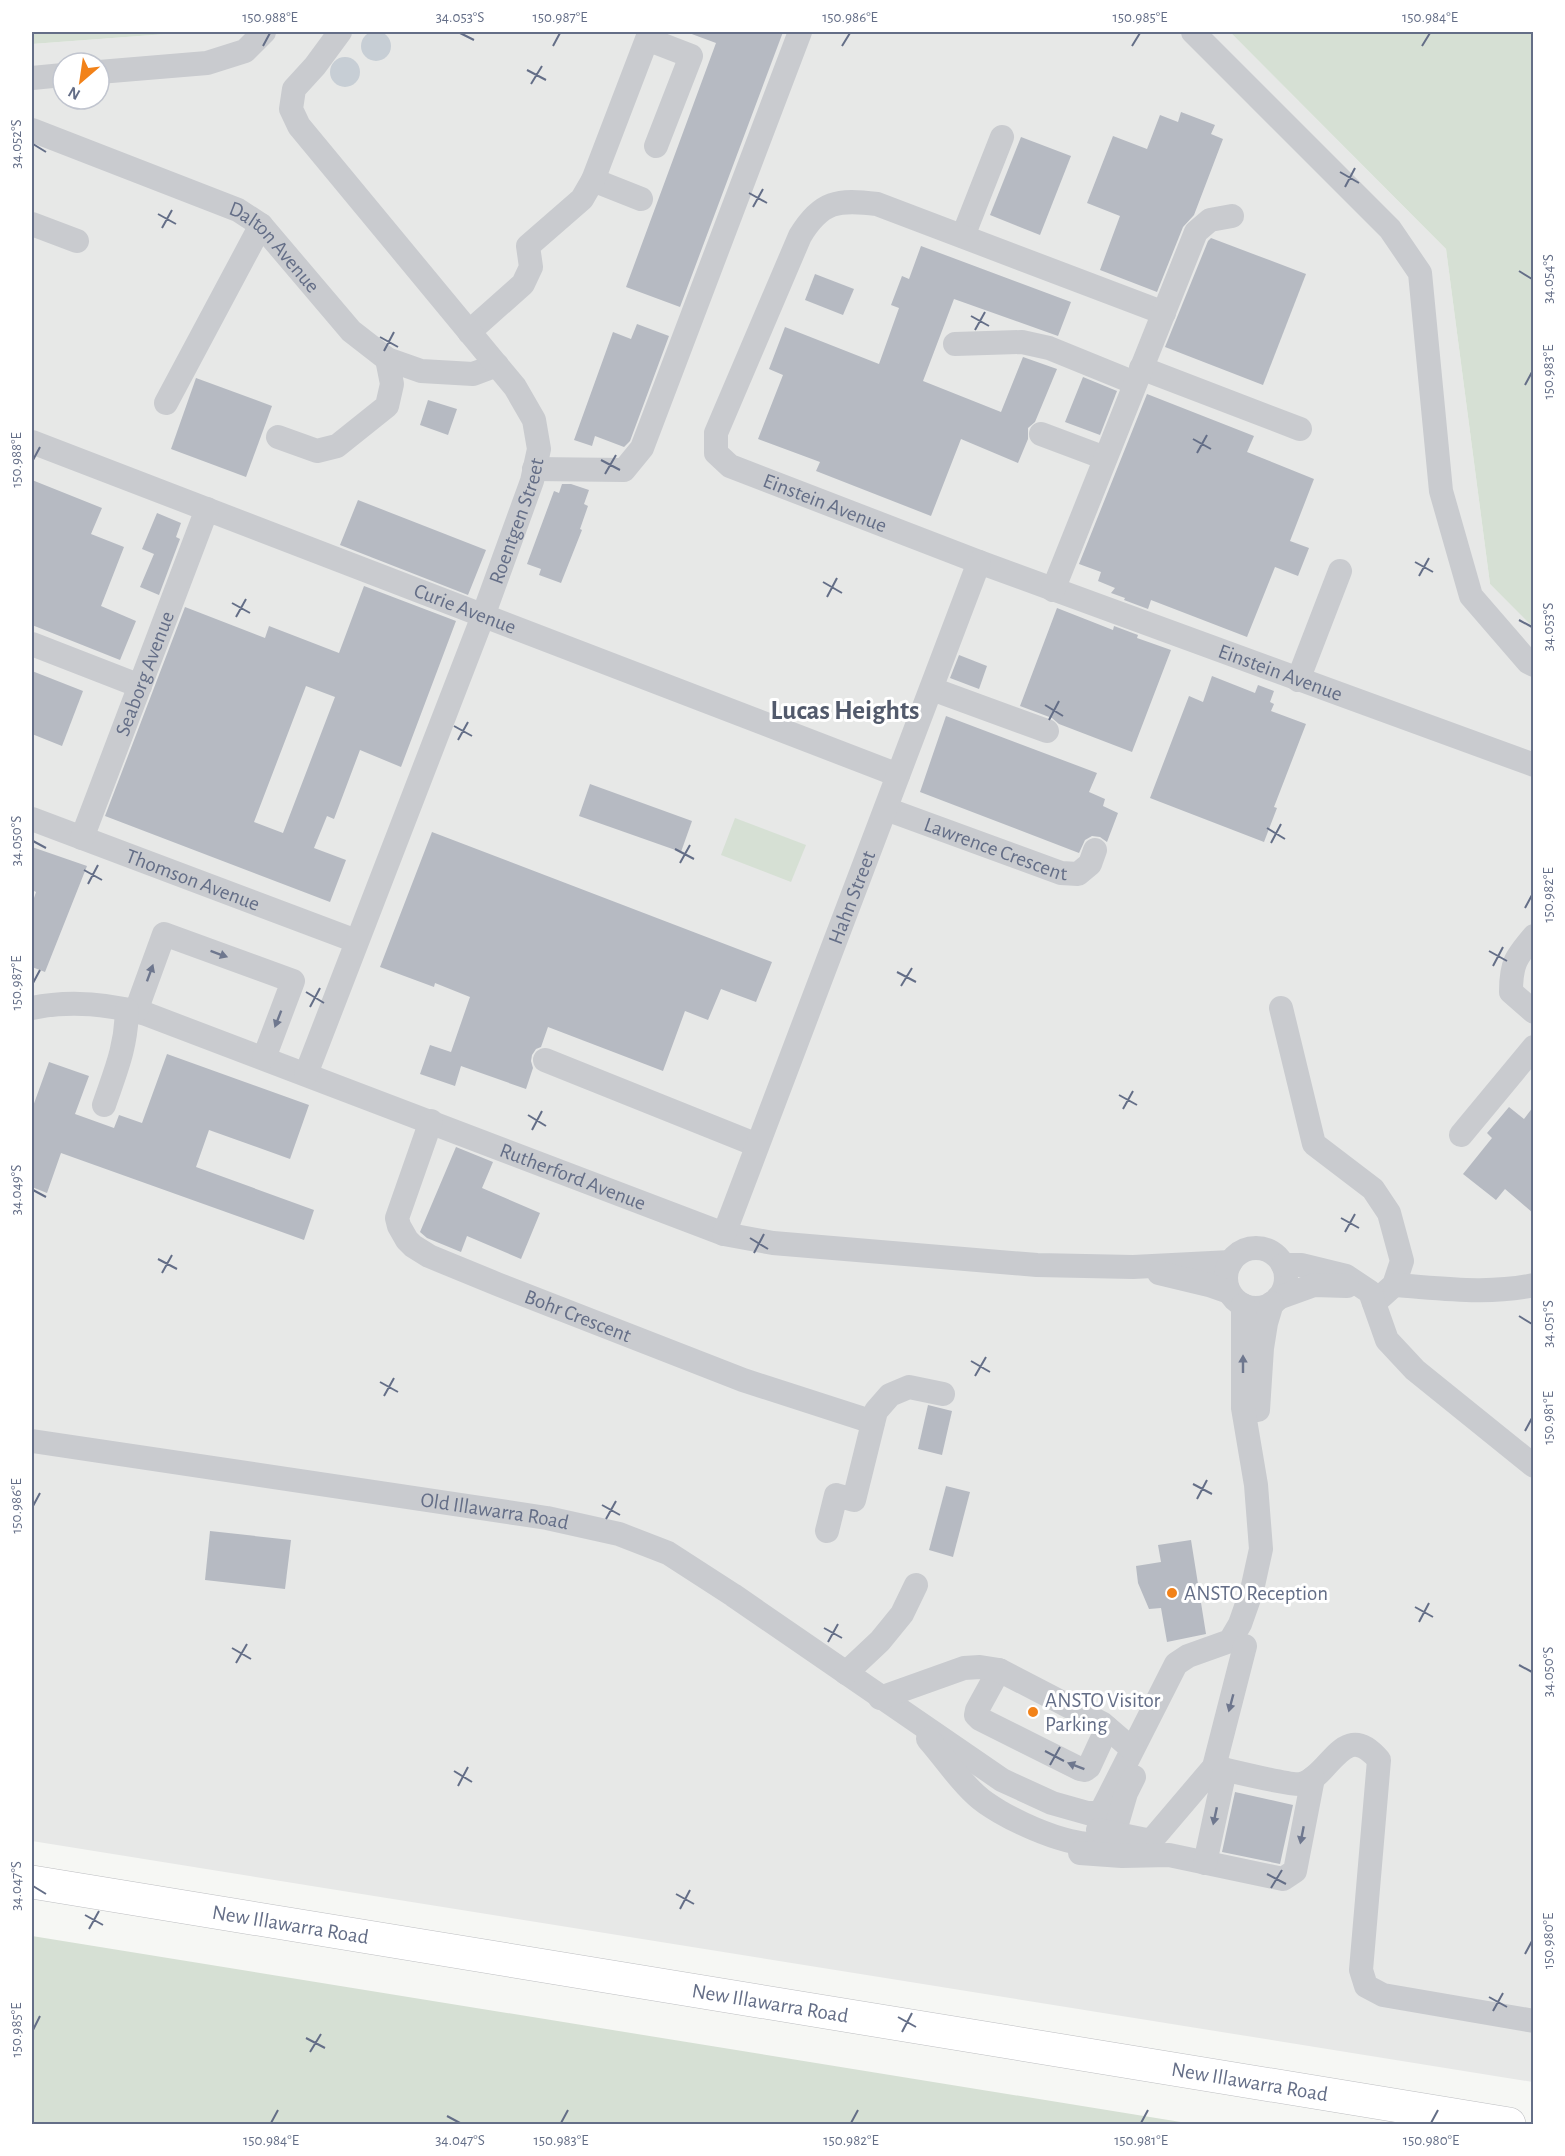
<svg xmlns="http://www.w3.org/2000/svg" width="1565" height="2156" font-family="'Alegreya Sans',sans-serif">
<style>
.built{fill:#e7e8e7;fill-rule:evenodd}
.green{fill:#d6e0d4}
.water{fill:#c7ced5}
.building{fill:#b6bac2;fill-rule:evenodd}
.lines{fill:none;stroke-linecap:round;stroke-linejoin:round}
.highway-casing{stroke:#bdbec1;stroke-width:34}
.minor{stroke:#c9cbcf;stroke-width:24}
.highway{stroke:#fff;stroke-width:33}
.oneway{fill:#6e778e}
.ticks{fill:none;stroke:#646e87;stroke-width:2}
.poi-dot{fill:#f28219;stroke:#fff;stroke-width:2}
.labels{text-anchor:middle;stroke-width:6;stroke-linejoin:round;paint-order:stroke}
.street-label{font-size:21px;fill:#646e87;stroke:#fff}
.poi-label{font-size:21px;fill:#646e87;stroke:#fff;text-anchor:start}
.district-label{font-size:27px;font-weight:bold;fill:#525a6c;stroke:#fff}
.neatline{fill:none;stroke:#646e87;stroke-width:2}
.ticks-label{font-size:15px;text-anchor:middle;fill:#646e87}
</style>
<rect width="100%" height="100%" fill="#f6f7f4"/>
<path class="built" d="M193 32H1230L1446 249 1490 584 1534 627 1533 2082 32 1841V44ZM63 63H99V99H63Z"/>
<g class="green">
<path d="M32 32H193L32 44Z"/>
<path d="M1230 32H1533V627L1490 584 1446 249Z"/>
<path d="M735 818 806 845 791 882 721 855Z"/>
<path d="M32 1936 1193 2124H32Z"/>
</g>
<g class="water">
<circle cx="376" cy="46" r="15"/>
<circle cx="345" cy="72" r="15"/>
</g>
<g class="building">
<path d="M689 32H783L680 307 626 287 716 43 689 33Z"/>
<path d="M1181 112 1215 125 1211 134 1223 139 1194 215 1183 227 1157 292 1100 270 1120 216 1087 203 1113 136 1147 149 1160 115 1178 122Z"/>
<path d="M1021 137 1071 156 1040 235 990 215Z"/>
<path d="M1211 238 1306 274 1263 385 1165 347 1208 241Z"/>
<path d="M921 246 1071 302 1058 336 954 299 923 381 1001 412 1023 357 1057 369 1035 422 1028 428V439L1018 463 961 439 931 516 816 471 820 462 758 439 783 375 769 369 785 327 879 364 899 308 891 305 902 276 909 279Z"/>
<path d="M815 274 854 289 843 315 805 300Z"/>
<path d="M637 324 669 336 630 441 624 447 595 436 592 446 574 440 613 332 631 339Z"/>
<path d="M1083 377 1117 391 1100 435 1065 422Z"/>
<path d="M196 378 272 406 246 477 171 449Z"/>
<path d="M1147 394 1254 436 1247 452 1314 479 1290 541 1309 548 1298 576 1275 567 1247 637 1151 600 1148 609 1124 600 1125 598 1111 593 1115 588 1098 581 1101 572 1079 564Z"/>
<path d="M428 400 457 409 448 435 420 425Z"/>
<path d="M32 480 102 508 91 534 124 547 101 606 136 621 120 660 32 625Z"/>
<path d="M562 484H571L589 490 584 504 588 506 580 529 582 530 561 583 539 575 541 569 527 564 554 491 559 493Z"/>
<path d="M358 500 486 550 468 595 340 545Z"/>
<path d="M157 513 181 523 176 537 180 539 159 595 140 587 154 554 142 549Z"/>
<path d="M364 586 456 621 401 767 360 750 334 819 327 816 314 848 346 860 330 902 105 816 185 607 265 638 269 626 339 653ZM306 686 335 697 283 833 254 822Z"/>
<path d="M1057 608 1113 630 1114 626 1138 635 1137 638 1171 650 1132 752 1059 724 1052 718 1020 706Z"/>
<path d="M959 655 987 666 979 689 950 678Z"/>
<path d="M32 671 83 691 62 746 32 734Z"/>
<path d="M1212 676 1255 693 1258 685 1274 691 1270 702 1274 704 1271 711 1306 724 1274 807 1277 808 1264 842 1150 798 1189 696 1203 702Z"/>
<path d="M946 716 1097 773 1089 792 1105 799 1103 806 1118 813 1107 842 1100 837 1092 836 1085 840 1079 853 920 792Z"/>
<path d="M590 784 692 821 681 852 579 816Z"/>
<path d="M432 832 772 962 756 1002 721 989 708 1020 685 1011 663 1071 548 1027 541 1047 536 1049 532 1055 531 1061 533 1068 526 1089 461 1066 455 1086 420 1074 430 1045 451 1052 470 997 435 983 434 987 380 967Z"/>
<path d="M32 847 87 866 45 972 32 967V904L36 892 32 890Z"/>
<path d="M167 1054 309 1105 290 1159 209 1130 196 1167 314 1210 304 1240 61 1153 47 1193 32 1187V1109L49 1062 89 1076 75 1114 114 1128 119 1115 142 1123Z"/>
<path d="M1509 1107 1524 1119 1533 1107V1213L1505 1189 1496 1200 1463 1174 1492 1138 1487 1133Z"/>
<path d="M456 1147 493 1162 482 1188 540 1213 521 1259 467 1236 461 1252 427 1238 420 1232Z"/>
<path d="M928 1405 952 1411 942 1455 918 1449Z"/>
<path d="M946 1486 970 1492 953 1557 929 1550Z"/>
<path d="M210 1531 291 1540 285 1589 205 1580Z"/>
<path d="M1191 1540 1206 1634 1167 1642 1161 1608 1149 1609 1138 1583 1136 1566 1161 1562 1158 1545Z"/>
<path d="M1235 1792 1293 1805 1280 1864 1222 1852Z"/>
</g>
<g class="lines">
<defs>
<g id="highway">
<path id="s12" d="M32 1882 1509 2124"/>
</g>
</defs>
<use href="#highway" class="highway-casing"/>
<g class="minor">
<path d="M1193 32 1390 229 1420 273 1441 491 1471 596 1528 662 1534 665"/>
<path d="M99 72 207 63 245 51 264 32"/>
<path d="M32 78 63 75"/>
<path id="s1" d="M32 130 238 210 261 225 351 331 387 359 421 371 473 374 497 365"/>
<path d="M593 180 641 199"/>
<path d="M32 224 77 241"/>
<path d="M963 236 1002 137"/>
<path id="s2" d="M1164 313 877 204C838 199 821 201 800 236L716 433V453L730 466 979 562 1534 765"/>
<path d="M469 332 523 284 531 267 528 246 582 199 593 180 647 39 691 56 656 146"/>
<path d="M955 344 1022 342 1049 348 1135 383"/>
<path d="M1141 368 1300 429"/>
<path d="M166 403 261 225"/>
<path d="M1041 434 1105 458"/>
<path d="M278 437 317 451 337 446 387 406 392 384 387 359"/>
<path id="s3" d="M32 442 898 775"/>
<path d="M534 469 624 470 642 448 800 32"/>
<path d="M1053 590 1196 232 1210 220 1232 216"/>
<path d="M32 644 140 686"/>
<path d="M1298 680 1340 571"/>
<path d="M932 689 1047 731"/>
<path id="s4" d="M886 809 1061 873 1078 874 1090 864 1095 850"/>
<path id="s5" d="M32 819 356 941"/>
<path id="s6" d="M82 838 207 509"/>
<path d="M1534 936C1516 957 1511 963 1511 992L1534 1012"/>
<path id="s7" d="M32 1008C69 1000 109 1004 146 1014L724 1234 773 1243 1037 1265 1133 1267 1231 1262"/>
<path d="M1281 1008 1314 1144 1373 1189 1389 1213 1402 1261 1394 1285 1374 1303"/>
<path d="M136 1011 164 934 293 981 264 1058"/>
<path d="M545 1060 757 1145"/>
<path id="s8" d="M306 1074 483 616 532 481 539 449 534 420 515 387 299 126 291 109 294 89 315 66 340 32"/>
<path d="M104 1105C116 1070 126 1048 127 1010"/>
<path id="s9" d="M431 1121 397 1218 399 1226 407 1240 413 1246 429 1256 497 1284 743 1380 873 1422"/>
<path d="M1461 1135 1534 1047"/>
<path id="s10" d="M724 1234 979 562"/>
<circle cx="1256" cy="1278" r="30"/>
<path d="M1283 1265H1301L1346 1276 1370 1292 1387 1340 1415 1370 1534 1466"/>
<path d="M1159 1273 1209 1285 1229 1292"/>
<path d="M1394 1285C1440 1288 1488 1295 1534 1285"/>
<path d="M1278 1298 1314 1285 1347 1286"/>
<path d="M1258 1410 1262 1348 1266 1323 1272 1303"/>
<path id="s11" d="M32 1441 547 1518 619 1534 668 1553 733 1595 1002 1780 1052 1803 1091 1814 1102 1810 1176 1664 1188 1656 1230 1641 1240 1624 1252 1590 1261 1549 1256 1485 1243 1408V1305"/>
<path d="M827 1531 836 1495 854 1500 876 1411 890 1395 909 1387 943 1394"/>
<path d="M999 1670 977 1710 976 1715 980 1719 1080 1769 1085 1770 1089 1767 1107 1728"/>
<path d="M846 1673 880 1641 902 1614 916 1585"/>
<path d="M880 1698 964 1668 980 1667 999 1670 1103 1724 1132 1749"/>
<path d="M928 1739C944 1757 958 1779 976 1795 997 1815 1069 1849 1098 1843 1103 1842 1109 1837 1114 1834L1126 1793 1134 1777"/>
<path d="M1214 1767C1227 1770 1292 1786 1301 1784 1330 1778 1343 1717 1379 1760L1361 1970 1366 1986 1383 1995 1534 2021"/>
<path d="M1098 1830 1151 1841 1214 1767 1245 1646"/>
<path d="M1080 1853 1122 1856 1169 1855 1283 1879 1295 1871 1313 1778"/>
<path d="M1205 1863 1225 1770"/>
</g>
<use href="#highway" class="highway"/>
</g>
<defs><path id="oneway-solid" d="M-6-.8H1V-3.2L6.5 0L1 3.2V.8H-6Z" transform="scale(1.5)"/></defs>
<g class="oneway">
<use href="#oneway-solid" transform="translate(219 954) rotate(20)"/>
<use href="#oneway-solid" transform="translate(150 973) rotate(-70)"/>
<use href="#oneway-solid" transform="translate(278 1019) rotate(111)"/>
<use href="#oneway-solid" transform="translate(1243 1364) rotate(-90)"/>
<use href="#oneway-solid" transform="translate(1231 1703) rotate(105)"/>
<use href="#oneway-solid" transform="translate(1076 1766) rotate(-159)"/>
<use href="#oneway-solid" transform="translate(1215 1816) rotate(102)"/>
<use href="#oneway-solid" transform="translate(1302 1835) rotate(101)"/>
</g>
<path class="ticks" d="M460 33 474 40M263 46 270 33M553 46 560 33M842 46 850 33M1132 46 1140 33M1422 46 1430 33M527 70 546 80M531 84 542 66M33 144 46 152M1340 172 1359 183M1345 187 1355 168M749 193 767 203M753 207 763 189M158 214 176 224M162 228 172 210M1519 271 1532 279M971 316 989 326M975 330 985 312M380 337 398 347M384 351 394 332M1525 385 1532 372M1193 439 1211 449M1197 453 1207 435M33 460 40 447M601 460 620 470M605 474 616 455M1415 562 1433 572M1419 576 1429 558M823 582 842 593M827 597 837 578M232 603 250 613M236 617 246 599M1519 620 1532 627M1045 705 1063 716M1049 720 1059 701M454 726 472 736M458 740 468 722M1267 828 1285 839M33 841 46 848M1271 843 1281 824M675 849 694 859M680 863 690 845M84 870 102 880M88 884 98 865M1525 908 1532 895M1489 951 1507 961M1493 966 1503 947M897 972 916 982M33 983 40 970M901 986 912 968M306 992 324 1003M310 1007 320 988M1119 1095 1137 1105M1123 1109 1133 1091M528 1115 546 1126M532 1130 542 1111M33 1190 46 1197M1341 1218 1359 1228M1345 1232 1355 1214M750 1238 768 1249M754 1253 764 1234M158 1259 177 1269M162 1273 172 1255M1519 1316 1532 1324M971 1361 990 1372M975 1376 986 1357M380 1382 398 1392M384 1396 394 1378M1525 1431 1532 1418M1193 1484 1212 1494M1197 1499 1207 1480M602 1505 620 1515M33 1506 40 1493M606 1519 616 1501M1415 1607 1433 1617M1419 1622 1429 1603M824 1628 842 1638M828 1642 838 1624M232 1648 251 1659M236 1663 247 1644M1519 1665 1532 1672M1045 1751 1064 1761M1050 1765 1060 1747M454 1771 472 1782M458 1786 468 1767M1267 1874 1286 1884M33 1886 46 1894M1271 1888 1282 1870M676 1894 694 1904M680 1909 690 1890M85 1915 103 1925M89 1929 99 1911M1525 1954 1532 1941M1489 1997 1507 2007M1493 2011 1503 1993M898 2017 916 2027M33 2030 40 2016M902 2032 912 2013M306 2038 325 2048M310 2052 321 2034M447 2116 460 2123M271 2123 278 2110M561 2123 568 2110M851 2123 858 2110M1141 2123 1148 2110M1431 2123 1438 2110"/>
<g class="poi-dot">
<circle cx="1172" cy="1593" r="6"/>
<circle cx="1033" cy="1712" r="6"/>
</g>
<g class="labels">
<g class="street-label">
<text dy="7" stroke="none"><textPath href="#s1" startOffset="273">Dalton Avenue</textPath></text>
<text dy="7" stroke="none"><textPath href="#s2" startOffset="753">Einstein Avenue</textPath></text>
<text dy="7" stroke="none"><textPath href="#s8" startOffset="592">Roentgen Street</textPath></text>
<text dy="7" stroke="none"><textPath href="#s3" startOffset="464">Curie Avenue</textPath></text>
<text dy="7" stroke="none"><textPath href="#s2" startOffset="1239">Einstein Avenue</textPath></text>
<text dy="7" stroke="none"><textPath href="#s6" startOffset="176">Seaborg Avenue</textPath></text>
<text dy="7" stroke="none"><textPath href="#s4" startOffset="117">Lawrence Crescent</textPath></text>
<text dy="7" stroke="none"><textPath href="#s5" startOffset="172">Thomson Avenue</textPath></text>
<text dy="7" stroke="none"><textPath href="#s10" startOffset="360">Hahn Street</textPath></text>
<text dy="7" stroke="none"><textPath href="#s7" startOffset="572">Rutherford Avenue</textPath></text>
<text dy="7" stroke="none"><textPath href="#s9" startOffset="315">Bohr Crescent</textPath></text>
<text dy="7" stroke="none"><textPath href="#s11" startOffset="468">Old Illawarra Road</textPath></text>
<text dy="7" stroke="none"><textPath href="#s12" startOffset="262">New Illawarra Road</textPath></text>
<text dy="7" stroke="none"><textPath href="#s12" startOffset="748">New Illawarra Road</textPath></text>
<text dy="7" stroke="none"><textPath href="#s12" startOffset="1234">New Illawarra Road</textPath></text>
</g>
<g class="poi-label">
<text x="1184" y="1600">ANSTO Reception</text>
<text x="1045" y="1707">ANSTO Visitor<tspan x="1045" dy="24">Parking</tspan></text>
</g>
<g class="district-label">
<text x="845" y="719">Lucas Heights</text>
</g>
</g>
<rect width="1565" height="2156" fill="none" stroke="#ffffff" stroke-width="66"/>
<g transform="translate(81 81) rotate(209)"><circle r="28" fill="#ffffff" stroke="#c1c5cf" stroke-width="1.5"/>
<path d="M0-4.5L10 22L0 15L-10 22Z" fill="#f28219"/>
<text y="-9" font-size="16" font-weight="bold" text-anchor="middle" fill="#646e87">N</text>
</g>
<rect x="33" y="33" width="1499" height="2090" class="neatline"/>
<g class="ticks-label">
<text x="270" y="22">150.988°E</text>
<text x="460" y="22">34.053°S</text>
<text x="560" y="22">150.987°E</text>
<text x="850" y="22">150.986°E</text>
<text x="1140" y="22">150.985°E</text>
<text x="1430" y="22">150.984°E</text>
<text transform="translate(16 144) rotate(-90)" y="5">34.052°S</text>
<text transform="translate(1548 279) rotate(-90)" y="5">34.054°S</text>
<text transform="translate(1548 372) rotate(-90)" y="5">150.983°E</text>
<text transform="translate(16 460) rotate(-90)" y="5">150.988°E</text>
<text transform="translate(1548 627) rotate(-90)" y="5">34.053°S</text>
<text transform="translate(16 841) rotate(-90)" y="5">34.050°S</text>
<text transform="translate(1548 895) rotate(-90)" y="5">150.982°E</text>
<text transform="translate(16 983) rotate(-90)" y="5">150.987°E</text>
<text transform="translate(16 1190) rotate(-90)" y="5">34.049°S</text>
<text transform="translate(1548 1324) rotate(-90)" y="5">34.051°S</text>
<text transform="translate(1548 1418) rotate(-90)" y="5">150.981°E</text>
<text transform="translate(16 1506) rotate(-90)" y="5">150.986°E</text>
<text transform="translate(1548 1672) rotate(-90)" y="5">34.050°S</text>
<text transform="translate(16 1886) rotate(-90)" y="5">34.047°S</text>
<text transform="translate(1548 1941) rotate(-90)" y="5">150.980°E</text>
<text transform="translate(16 2030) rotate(-90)" y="5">150.985°E</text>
<text x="271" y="2145">150.984°E</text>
<text x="460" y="2145">34.047°S</text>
<text x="561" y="2145">150.983°E</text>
<text x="851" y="2145">150.982°E</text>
<text x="1141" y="2145">150.981°E</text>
<text x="1431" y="2145">150.980°E</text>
</g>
</svg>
